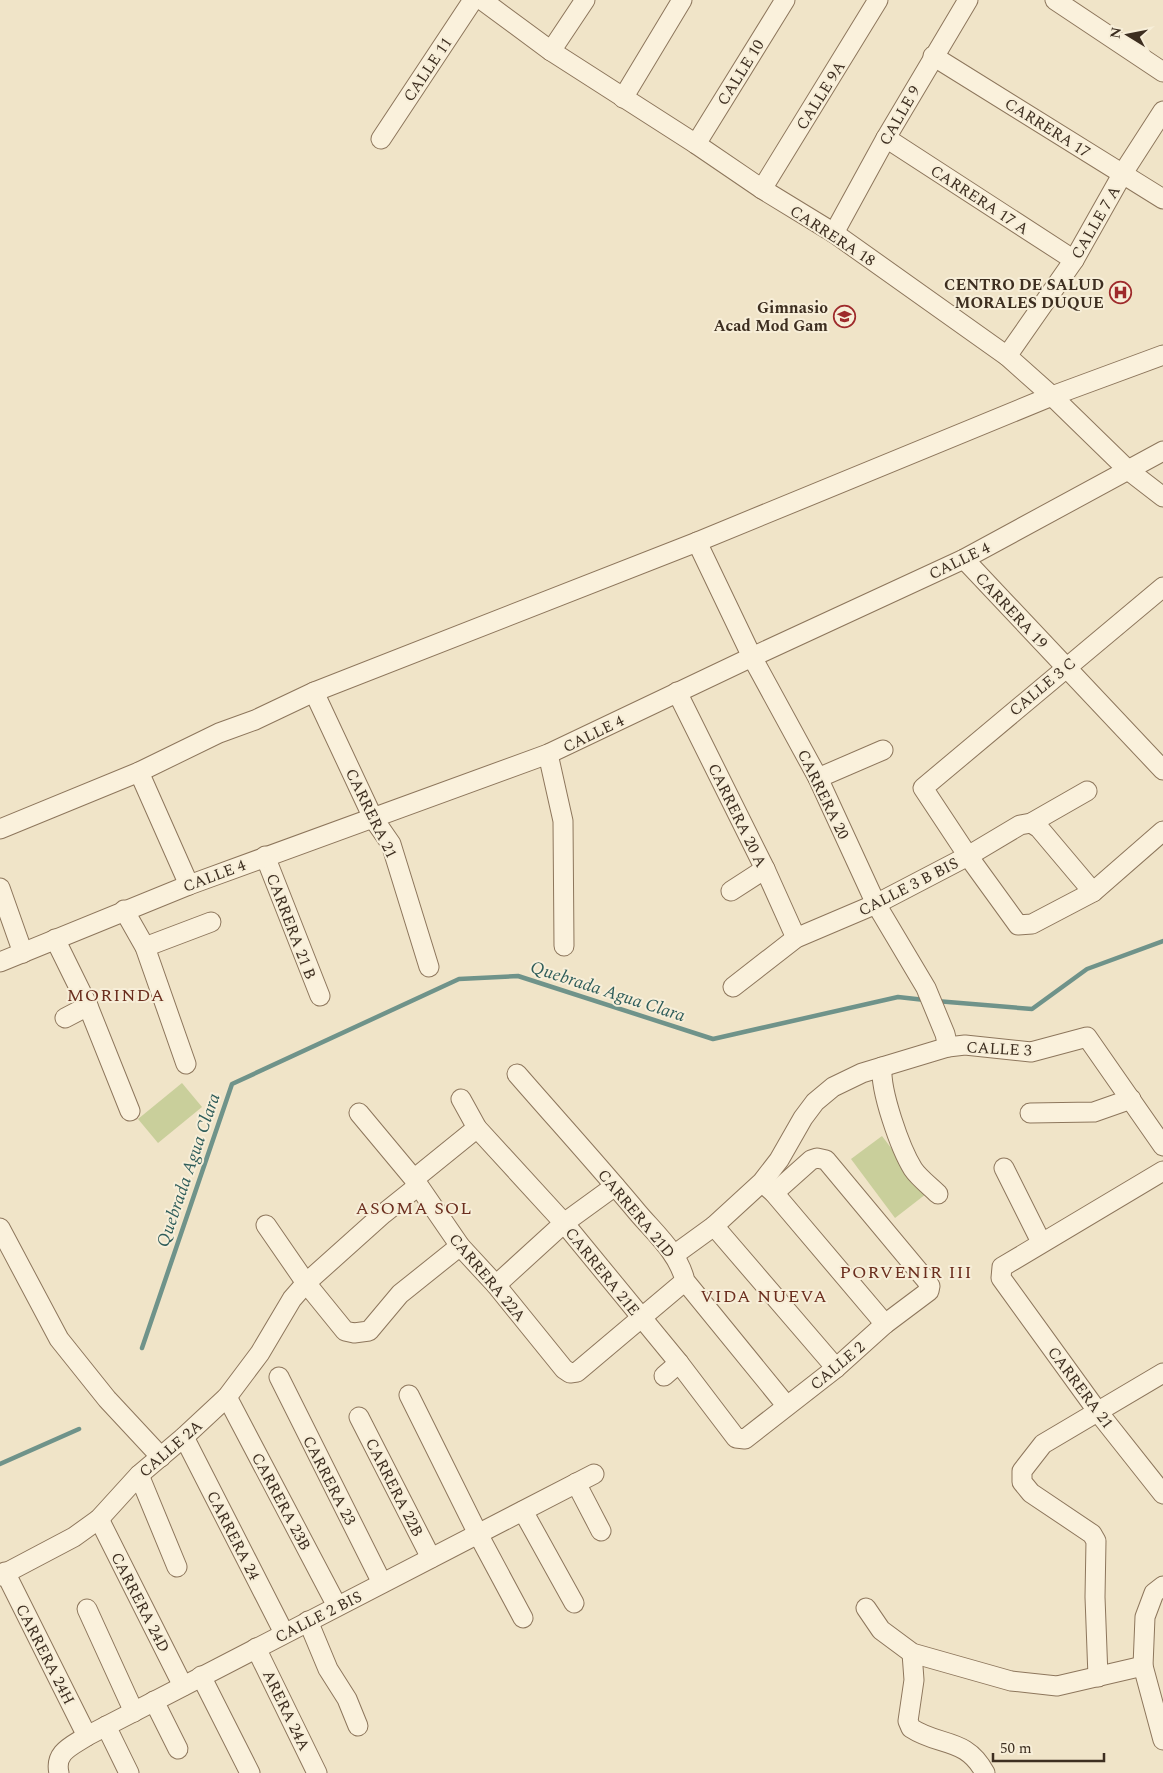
<svg xmlns="http://www.w3.org/2000/svg" width="1163" height="1773" font-family="Spectral,serif">
<style>
.green{fill:#c9cf9b}
.lines{fill:none;stroke-linecap:round;stroke-linejoin:round}
.stream{stroke:#6f938a;stroke-width:4.5}
.minor-casing{stroke:#8d765c;stroke-width:21}
.minor{stroke:#faf1dc;stroke-width:19}
.labels{text-anchor:middle;stroke-width:4;stroke-linejoin:round;paint-order:stroke}
.street-label{font-size:16px;fill:#3d2e20;stroke:#f7eed8}
.poi-label{font-size:16px;font-weight:bold;fill:#3d2e20;stroke:#f7eed8;text-anchor:end}
.water-label{font-size:18px;font-style:italic;fill:#2f5d5a;stroke:#f7eed8}
.neighbourhood-label{font-size:18px;letter-spacing:1px;fill:#6b2e1e;stroke:#f7eed8}
</style>
<rect width="100%" height="100%" fill="#f0e4c8"/>
<g class="green">
<path d="M182 1083 202 1107 158 1143 138 1119Z"/>
<path d="M882 1136 926 1194 895 1218 851 1159Z"/>
</g>
<g class="lines">
<g class="stream">
<path d="M936 1001 1032 1009 1087 969 1163 941"/>
<path d="M142 1348 232 1084 459 979 518 976 713 1039 898 997 925 1000"/>
<path d="M0 1464 79 1429"/>
</g>
<defs>
<g id="minor">
<path d="M482 0 551 51 696 144 762 189 834 233 1007 356 1052 396 1128 470 1163 497"/>
<path d="M1055 0 1163 72"/>
<path d="M551 51 585 0"/>
<path d="M933 56 1163 199"/>
<path d="M623 98 682 0"/>
<path d="M886 138 1074 260"/>
<path d="M381 139 473 0"/>
<path d="M696 144 785 0"/>
<path d="M762 189 878 0"/>
<path d="M834 233 886 138 968 0"/>
<path d="M1007 356 1074 260 1123 173 1163 111"/>
<path d="M697 542 752 657 818 778 876 904 926 988 945 1034 948 1047"/>
<path d="M964 559 1163 770"/>
<path d="M1163 587 923 788 968 856 1018 925 1032 924 1093 892 1163 831"/>
<path d="M314 692 373 818 391 844 429 967"/>
<path d="M677 692 765 869 796 938"/>
<path d="M548 754 563 821 564 946"/>
<path d="M139 772 189 885"/>
<path d="M818 778 883 750"/>
<path d="M1031 823 1039 828 1093 892"/>
<path d="M0 829 139 772 219 733 255 720 314 692 697 542 1052 396 1163 355"/>
<path d="M265 856 320 996"/>
<path d="M0 888 23 953"/>
<path d="M731 891 765 869"/>
<path d="M124 910 145 947 186 1064"/>
<path d="M55 939 88 1006 130 1111"/>
<path d="M145 947 211 922"/>
<path d="M0 962 189 885 548 754 752 657 964 559 1163 451"/>
<path d="M733 987 796 938 876 904 968 856 1020 825 1031 823 1087 791"/>
<path d="M65 1018 88 1006"/>
<path d="M882 1067C880 1091 900 1148 913 1169 919 1178 930 1186 938 1194"/>
<path d="M517 1074C557 1120 598 1165 638 1213 655 1233 679 1254 685 1281L786 1405"/>
<path d="M461 1099 477 1128 564 1223 679 1363 736 1438 745 1439 836 1368 885 1324 929 1291 930 1286 926 1280 826 1160 817 1158 811 1160 774 1193"/>
<path d="M359 1113 414 1179 460 1246 496 1285 564 1369 570 1373 577 1372 685 1281"/>
<path d="M1030 1113 1094 1112 1131 1099"/>
<path d="M1004 1168 1041 1242"/>
<path d="M1163 1171 1002 1267 1001 1278 1098 1412 1163 1494"/>
<path d="M414 1179 477 1128"/>
<path d="M765 1185 774 1193 885 1324"/>
<path d="M266 1225 306 1283 345 1331 354 1333 369 1331 400 1294 460 1246"/>
<path d="M714 1226 836 1368"/>
<path d="M0 1228 59 1339 107 1399 161 1457"/>
<path d="M674 1255 714 1226 762 1182 779 1160 803 1118 815 1102 833 1087 862 1073 948 1047 965 1045 1031 1052 1087 1037 1163 1146"/>
<path d="M496 1285 564 1223 615 1186"/>
<path d="M664 1376 679 1363"/>
<path d="M279 1377 382 1583"/>
<path d="M409 1395 478 1534 523 1618"/>
<path d="M227 1397 337 1606"/>
<path d="M359 1417 431 1558"/>
<path d="M184 1437 284 1633"/>
<path d="M139 1475 177 1567"/>
<path d="M576 1483 601 1531"/>
<path d="M523 1511 574 1603"/>
<path d="M99 1519 183 1686"/>
<path d="M5 1572 87 1736"/>
<path d="M0 1576 74 1537 99 1519 139 1475 184 1437 227 1397 260 1353 292 1299 306 1283 383 1214 418 1186"/>
<path d="M1163 1586 1154 1593 1145 1617 1143 1666 1163 1740"/>
<path d="M866 1608 881 1630 912 1653 1011 1681 1057 1686 1143 1666"/>
<path d="M87 1609 134 1712"/>
<path d="M308 1621 328 1669 347 1699 358 1726"/>
<path d="M256 1648 317 1773"/>
<path d="M912 1653 914 1680 908 1721 911 1728C940 1747 966 1737 985 1773"/>
<path d="M201 1676 250 1773"/>
<path d="M1098 1677 1095 1597 1096 1541 1092 1534 1031 1493 1022 1482V1471L1043 1444 1163 1373"/>
<path d="M154 1701 178 1749"/>
<path d="M106 1726 129 1773"/>
<path d="M59 1773C54 1752 72 1746 87 1736L594 1474"/>
</g>
</defs>
<use href="#minor" class="minor-casing"/>
<use href="#minor" class="minor"/>
</g>
<defs>
<symbol id="hospital-ring" viewBox="-11 -11 22 22"><circle r="9.5" fill="#f7eed8" stroke="#9e2a2b" stroke-width="1.5"/><path d="M-5-5h3v3.5h4V-5h3V5h-3V1.5h-4V5h-3Z" fill="#9e2a2b"/></symbol>
<symbol id="school-ring" viewBox="-11 -11 22 22"><circle r="9.5" fill="#f7eed8" stroke="#9e2a2b" stroke-width="1.5"/><path d="M0-5L7-2L0 1L-7-2ZM-4 1L0 2.5L4 1V4Q0 6-4 4Z" fill="#9e2a2b"/></symbol>
</defs>
<g fill-rule="evenodd">
<use href="#hospital-ring" x="1108" y="280" width="25" height="25"/>
<use href="#school-ring" x="832" y="304" width="25" height="25"/>
</g>
<g class="labels">
<g class="street-label">
<text transform="translate(427 69) rotate(-56)" y="6">CALLE 11</text>
<text transform="translate(740 72) rotate(-58)" y="6">CALLE 10</text>
<text transform="translate(820 95) rotate(-58)" y="6">CALLE 9A</text>
<text transform="translate(899 115) rotate(-60)" y="6">CALLE 9</text>
<text transform="translate(1048 127) rotate(32)" y="6">CARRERA 17</text>
<text transform="translate(980 199) rotate(33)" y="6">CARRERA 17 A</text>
<text transform="translate(1095 222) rotate(-60)" y="6">CALLE 7 A</text>
<text transform="translate(833 235) rotate(33)" y="6">CARRERA 18</text>
<text transform="translate(959 560) rotate(-26)" y="6">CALLE 4</text>
<text transform="translate(1012 610) rotate(47)" y="6">CARRERA 19</text>
<text transform="translate(1042 686) rotate(-40)" y="6">CALLE 3 C</text>
<text transform="translate(593 733) rotate(-26)" y="6">CALLE 4</text>
<text transform="translate(824 794) rotate(64)" y="6">CARRERA 20</text>
<text transform="translate(372 813) rotate(64)" y="6">CARRERA 21</text>
<text transform="translate(738 815) rotate(64)" y="6">CARRERA 20 A</text>
<text transform="translate(214 875) rotate(-21)" y="6">CALLE 4</text>
<text transform="translate(908 886) rotate(-27)" y="6">CALLE 3 B BIS</text>
<text transform="translate(292 926) rotate(69)" y="6">CARRERA 21 B</text>
<text transform="translate(999 1048) rotate(3)" y="6">CALLE 3</text>
<text transform="translate(637 1213) rotate(50)" y="6">CARRERA 21D</text>
<text transform="translate(603 1271) rotate(51)" y="6">CARRERA 21E</text>
<text transform="translate(488 1277) rotate(50)" y="6">CARRERA 22A</text>
<text transform="translate(837 1365) rotate(-40)" y="6">CALLE 2</text>
<text transform="translate(1081 1387) rotate(53)" y="6">CARRERA 21</text>
<text transform="translate(170 1448) rotate(-41)" y="6">CALLE 2A</text>
<text transform="translate(330 1480) rotate(63)" y="6">CARRERA 23</text>
<text transform="translate(395 1487) rotate(63)" y="6">CARRERA 22B</text>
<text transform="translate(282 1501) rotate(62)" y="6">CARRERA 23B</text>
<text transform="translate(234 1535) rotate(63)" y="6">CARRERA 24</text>
<text transform="translate(141 1602) rotate(63)" y="6">CARRERA 24D</text>
<text transform="translate(318 1616) rotate(-27)" y="6">CALLE 2 BIS</text>
<text transform="translate(46 1654) rotate(63)" y="6">CARRERA 24H</text>
<text transform="translate(287 1710) rotate(64)" y="6">ARERA 24A</text>
</g>
<g class="poi-label">
<text x="1104" y="290">CENTRO DE SALUD<tspan x="1104" dy="18">MORALES DUQUE</tspan></text>
<text x="828" y="313">Gimnasio<tspan x="828" dy="18">Acad Mod Gam</tspan></text>
</g>
<g class="water-label">
<text transform="translate(608 991) rotate(18)" y="6">Quebrada Agua Clara</text>
<text transform="translate(188 1170) rotate(-71)" y="6">Quebrada Agua Clara</text>
</g>
<g class="neighbourhood-label">
<text x="116" y="1001">MORINDA</text>
<text x="414" y="1214">ASOMA SOL</text>
<text x="906" y="1278">PORVENIR III</text>
<text x="764" y="1302">VIDA NUEVA</text>
</g>
</g>
<g transform="translate(1128 35) rotate(280)" stroke="#f7eed8" stroke-width="4" paint-order="stroke">
<path d="M0-4L9 19L0 12L-9 19Z" fill="#3d2e20"/>
<text y="-8" font-size="14" font-weight="bold" text-anchor="middle" fill="#3d2e20">N</text>
</g>
<path d="M993 1753v8h111v-8" fill="none" stroke="#3d2e20" stroke-width="2.5"/>
<text x="1000" y="1753" font-size="15" fill="#3d2e20" stroke="#f7eed8" stroke-width="4" paint-order="stroke">50 m</text>
</svg>
